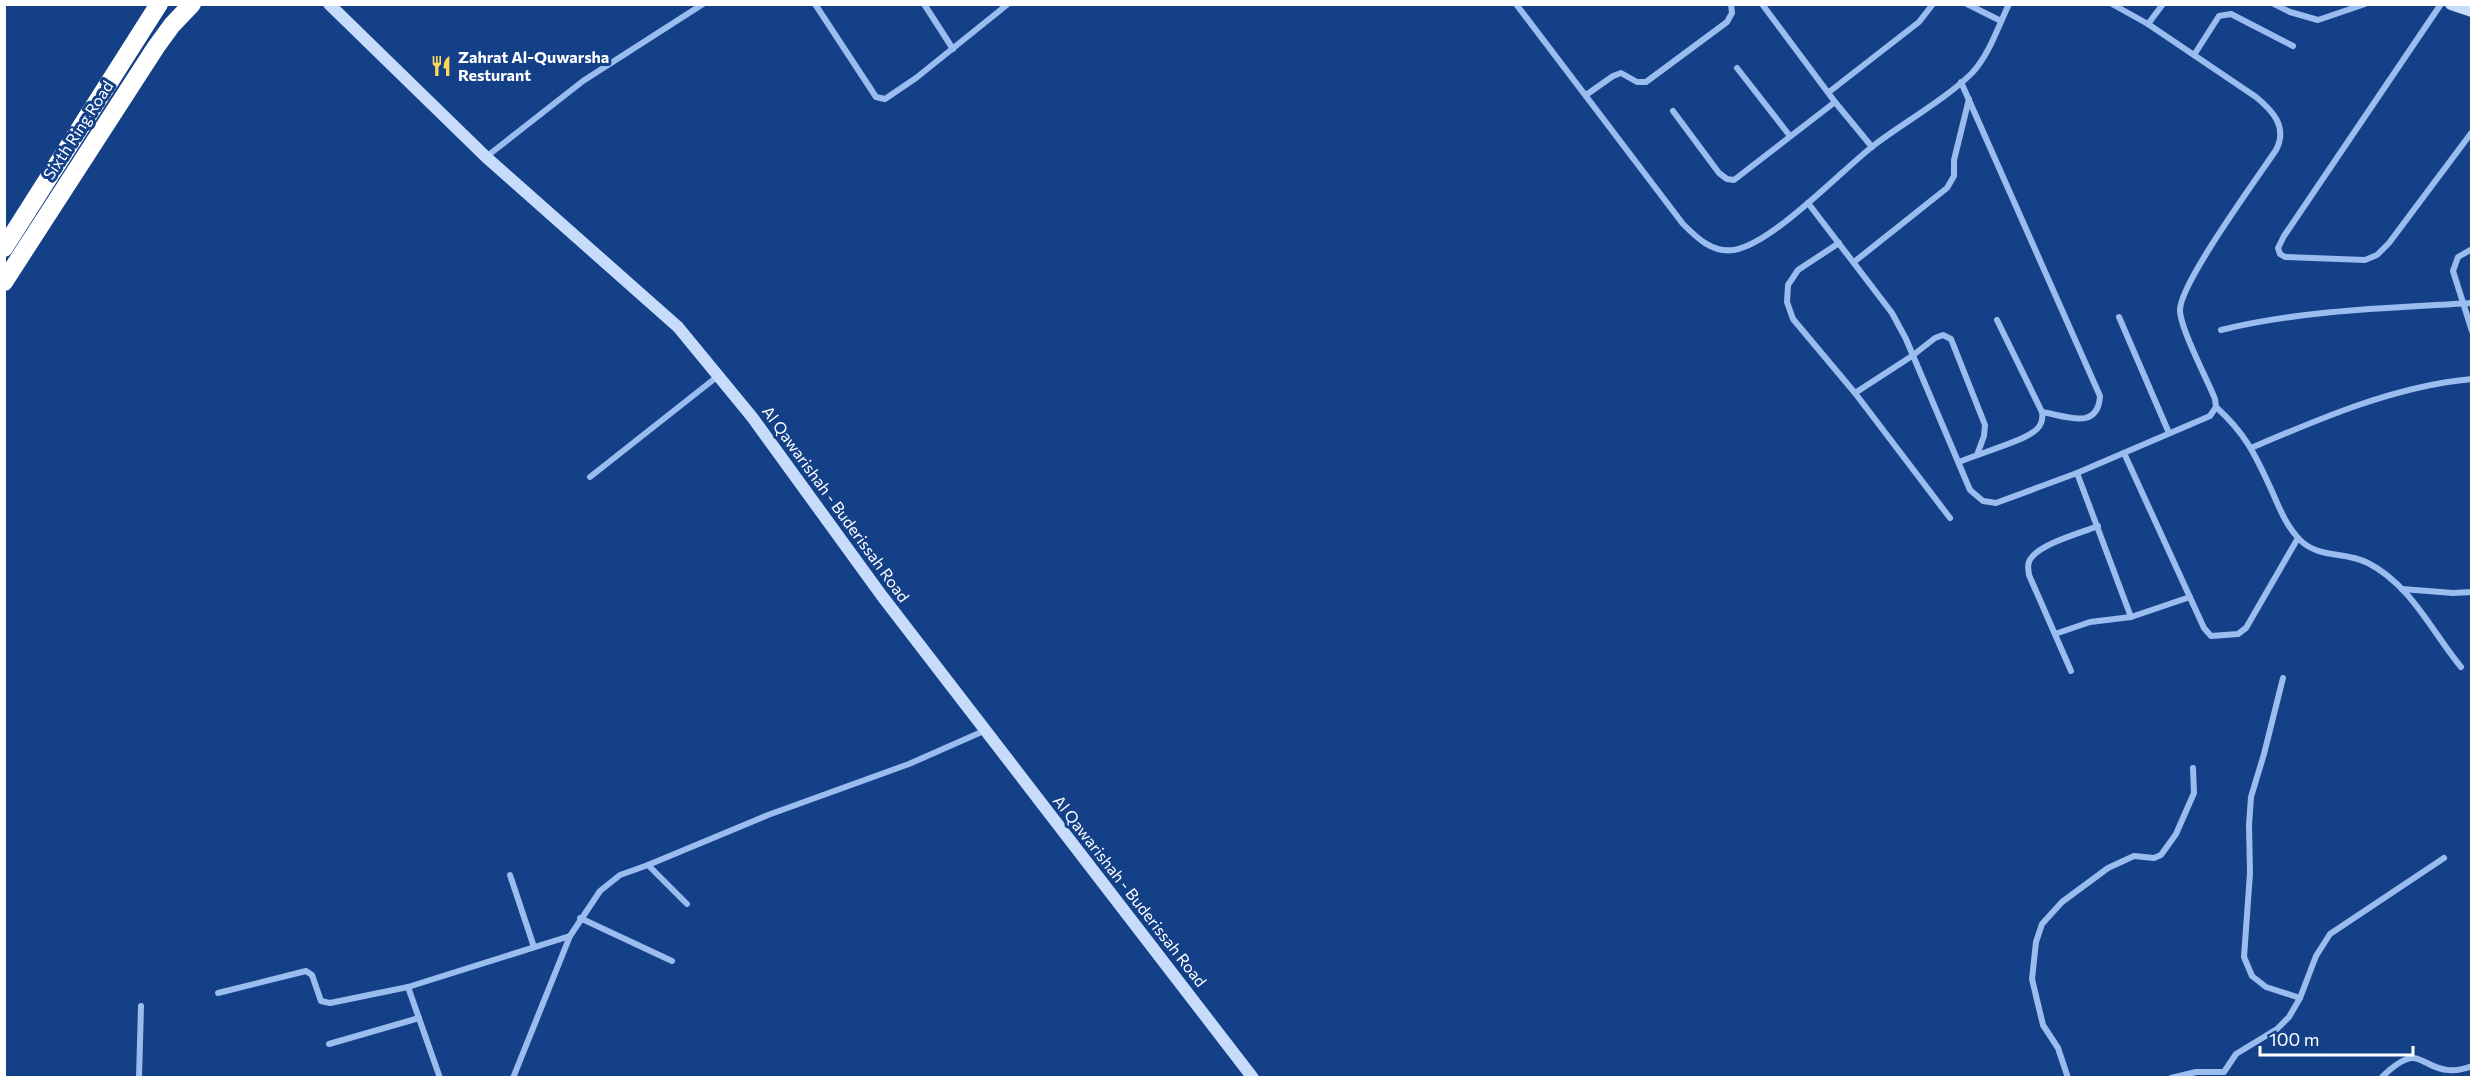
<svg xmlns="http://www.w3.org/2000/svg" width="2476" height="1082" font-family="Commissioner,sans-serif">
<style>
.lines{fill:none;stroke-linecap:round;stroke-linejoin:round}
.street{stroke:#9abcef;stroke-width:6}
.secondary{stroke:#c7dbfb;stroke-width:12}
.highway{stroke:#fff;stroke-width:18}
.labels{text-anchor:middle;stroke-width:6;stroke-linejoin:round;paint-order:stroke}
.poi-label{font-size:16px;font-weight:bold;fill:#fff;stroke:#144088;text-anchor:start}
.street-label{font-size:16px;fill:#fff;stroke:#144088}
</style>
<rect width="100%" height="100%" fill="#144088"/>
<g class="lines">
<g class="street">
<path d="M815 4 876 97 885 99 916 78 1008 4"/>
<path d="M924 4 953 49"/>
<path d="M1516 4 1683 224C1697 238 1712 253 1734 250 1772 244 1840 172 1873 146 1903 123 1946 99 1972 73 1989 55 1998 27 2009 4"/>
<path d="M1762 4 1835 102 1872 147"/>
<path d="M1967 4 2001 21"/>
<path d="M2274 4 2290 12 2318 20 2365 4"/>
<path d="M2441 4 2284 236 2278 248 2280 254 2285 257 2365 260 2377 255 2389 243 2472 132"/>
<path d="M2148 24 2163 4"/>
<path d="M2194 55 2219 16 2231 14 2293 46"/>
<path d="M1737 68 1790 136"/>
<path d="M1961 82 2100 396C2098 431 2066 416 2042 412"/>
<path d="M1829 92 1919 22 1933 4"/>
<path d="M1586 95 1613 76 1621 73 1637 82H1646L1727 22 1732 13 1731 4"/>
<path d="M1673 111 1719 173 1727 179 1734 180 1835 102"/>
<path d="M486 157 583 81 703 4"/>
<path d="M1808 203 1892 313 1906 339 1970 490 1983 501 1996 503 2077 473 2210 416 2216 407 2215 399C2207 379 2180 328 2180 310 2180 283 2258 177 2276 150 2288 127 2273 111 2256 97L2148 24 2112 4"/>
<path d="M1839 243 1798 270 1788 285 1787 302 1793 319 1855 393 1950 518"/>
<path d="M2472 249 2458 257 2453 271 2472 331"/>
<path d="M1854 262 1947 188 1954 176V160L1969 99"/>
<path d="M2119 317 2169 433"/>
<path d="M2221 330C2303 310 2387 308 2472 303"/>
<path d="M1855 393 1912 356 1935 338 1943 335 1951 339 1985 425 1984 436 1977 455"/>
<path d="M2216 407C2245 433 2255 454 2271 489 2279 507 2286 526 2300 540 2319 559 2346 551 2368 563 2411 585 2432 632 2461 667"/>
<path d="M2251 448C2321 418 2395 386 2472 379"/>
<path d="M2124 453 2204 628 2211 636 2238 634 2246 628 2298 538"/>
<path d="M1959 462C1977 454 2025 441 2037 429 2042 424 2043 418 2042 412L1997 320"/>
<path d="M2077 473 2131 617"/>
<path d="M590 477 718 376"/>
<path d="M2402 589 2453 593 2472 592"/>
<path d="M2055 634 2090 622 2131 617 2190 597"/>
<path d="M2071 671 2029 575C2028 568 2027 562 2032 557 2043 543 2081 533 2098 526"/>
<path d="M2283 678 2264 754 2251 797 2249 825 2250 873 2244 957 2252 976 2266 987 2300 998"/>
<path d="M648 865 687 904"/>
<path d="M510 875 534 947"/>
<path d="M580 918 672 961"/>
<path d="M408 987 440 1078"/>
<path d="M218 993 306 971 312 975 321 1001 330 1003 408 987 570 936"/>
<path d="M329 1044 419 1018"/>
<path d="M139 1078 141 1006"/>
<path d="M513 1078 570 936 600 891 620 875 648 865 768 815 909 764 986 730"/>
<path d="M2068 1078 2058 1048 2043 1025 2032 979 2036 942 2042 924 2062 902 2108 868 2134 856 2154 858 2161 855 2176 834 2194 793 2193 768"/>
<path d="M2171 1078 2196 1072H2224L2236 1054 2277 1029 2289 1017 2300 998 2316 956 2330 934 2444 858"/>
<path d="M2381 1078C2389 1070 2402 1058 2413 1058 2418 1058 2422 1061 2427 1063 2442 1071 2455 1073 2472 1066"/>
</g>
<g class="secondary">
<path d="M329 4 486 157 678 327 752 417 882 596 1253 1078"/>
<path d="M2451 4 2472 11"/>
</g>
<g class="highway">
<path d="M4 248 159 4"/>
<path d="M4 282 156 47 172 25 192 4"/>
</g>
</g>
<defs>
<symbol id="restaurant-bare" viewBox="-9 -9 18 18"><path d="M-5-6h1v4h1v-4h1v4h1v-4h1v5L-1.5 .5V6h-2V.5L-5-1ZM5-6V6H3V1.5H1.5Q1.5-4 5-6Z" fill="#ffd858" stroke="#144088" stroke-width="2.5" paint-order="stroke"/></symbol>
</defs>
<g fill-rule="evenodd">
<use href="#restaurant-bare" x="426" y="51" width="30" height="30"/>
</g>
<g class="labels">
<g class="poi-label">
<text x="458" y="63">Zahrat Al-Quwarsha<tspan x="458" dy="18">Resturant</tspan></text>
</g>
<g class="street-label">
<text transform="translate(78 130) rotate(-57)" y="6">Sixth Ring Road</text>
<text transform="translate(836 504) rotate(54)" y="6">Al Qawarishah - Buderissah Road</text>
<text transform="translate(1130 891) rotate(52)" y="6">Al Qawarishah - Buderissah Road</text>
</g>
</g>
<rect width="2476" height="1082" fill="none" stroke="#ffffff" stroke-width="12"/>
<path d="M2260 1046v9h153v-9" fill="none" stroke="#ffffff" stroke-width="3"/>
<text x="2269" y="1046" font-size="18" fill="#ffffff" stroke="#144088" stroke-width="4.5" paint-order="stroke">100 m</text>
</svg>
